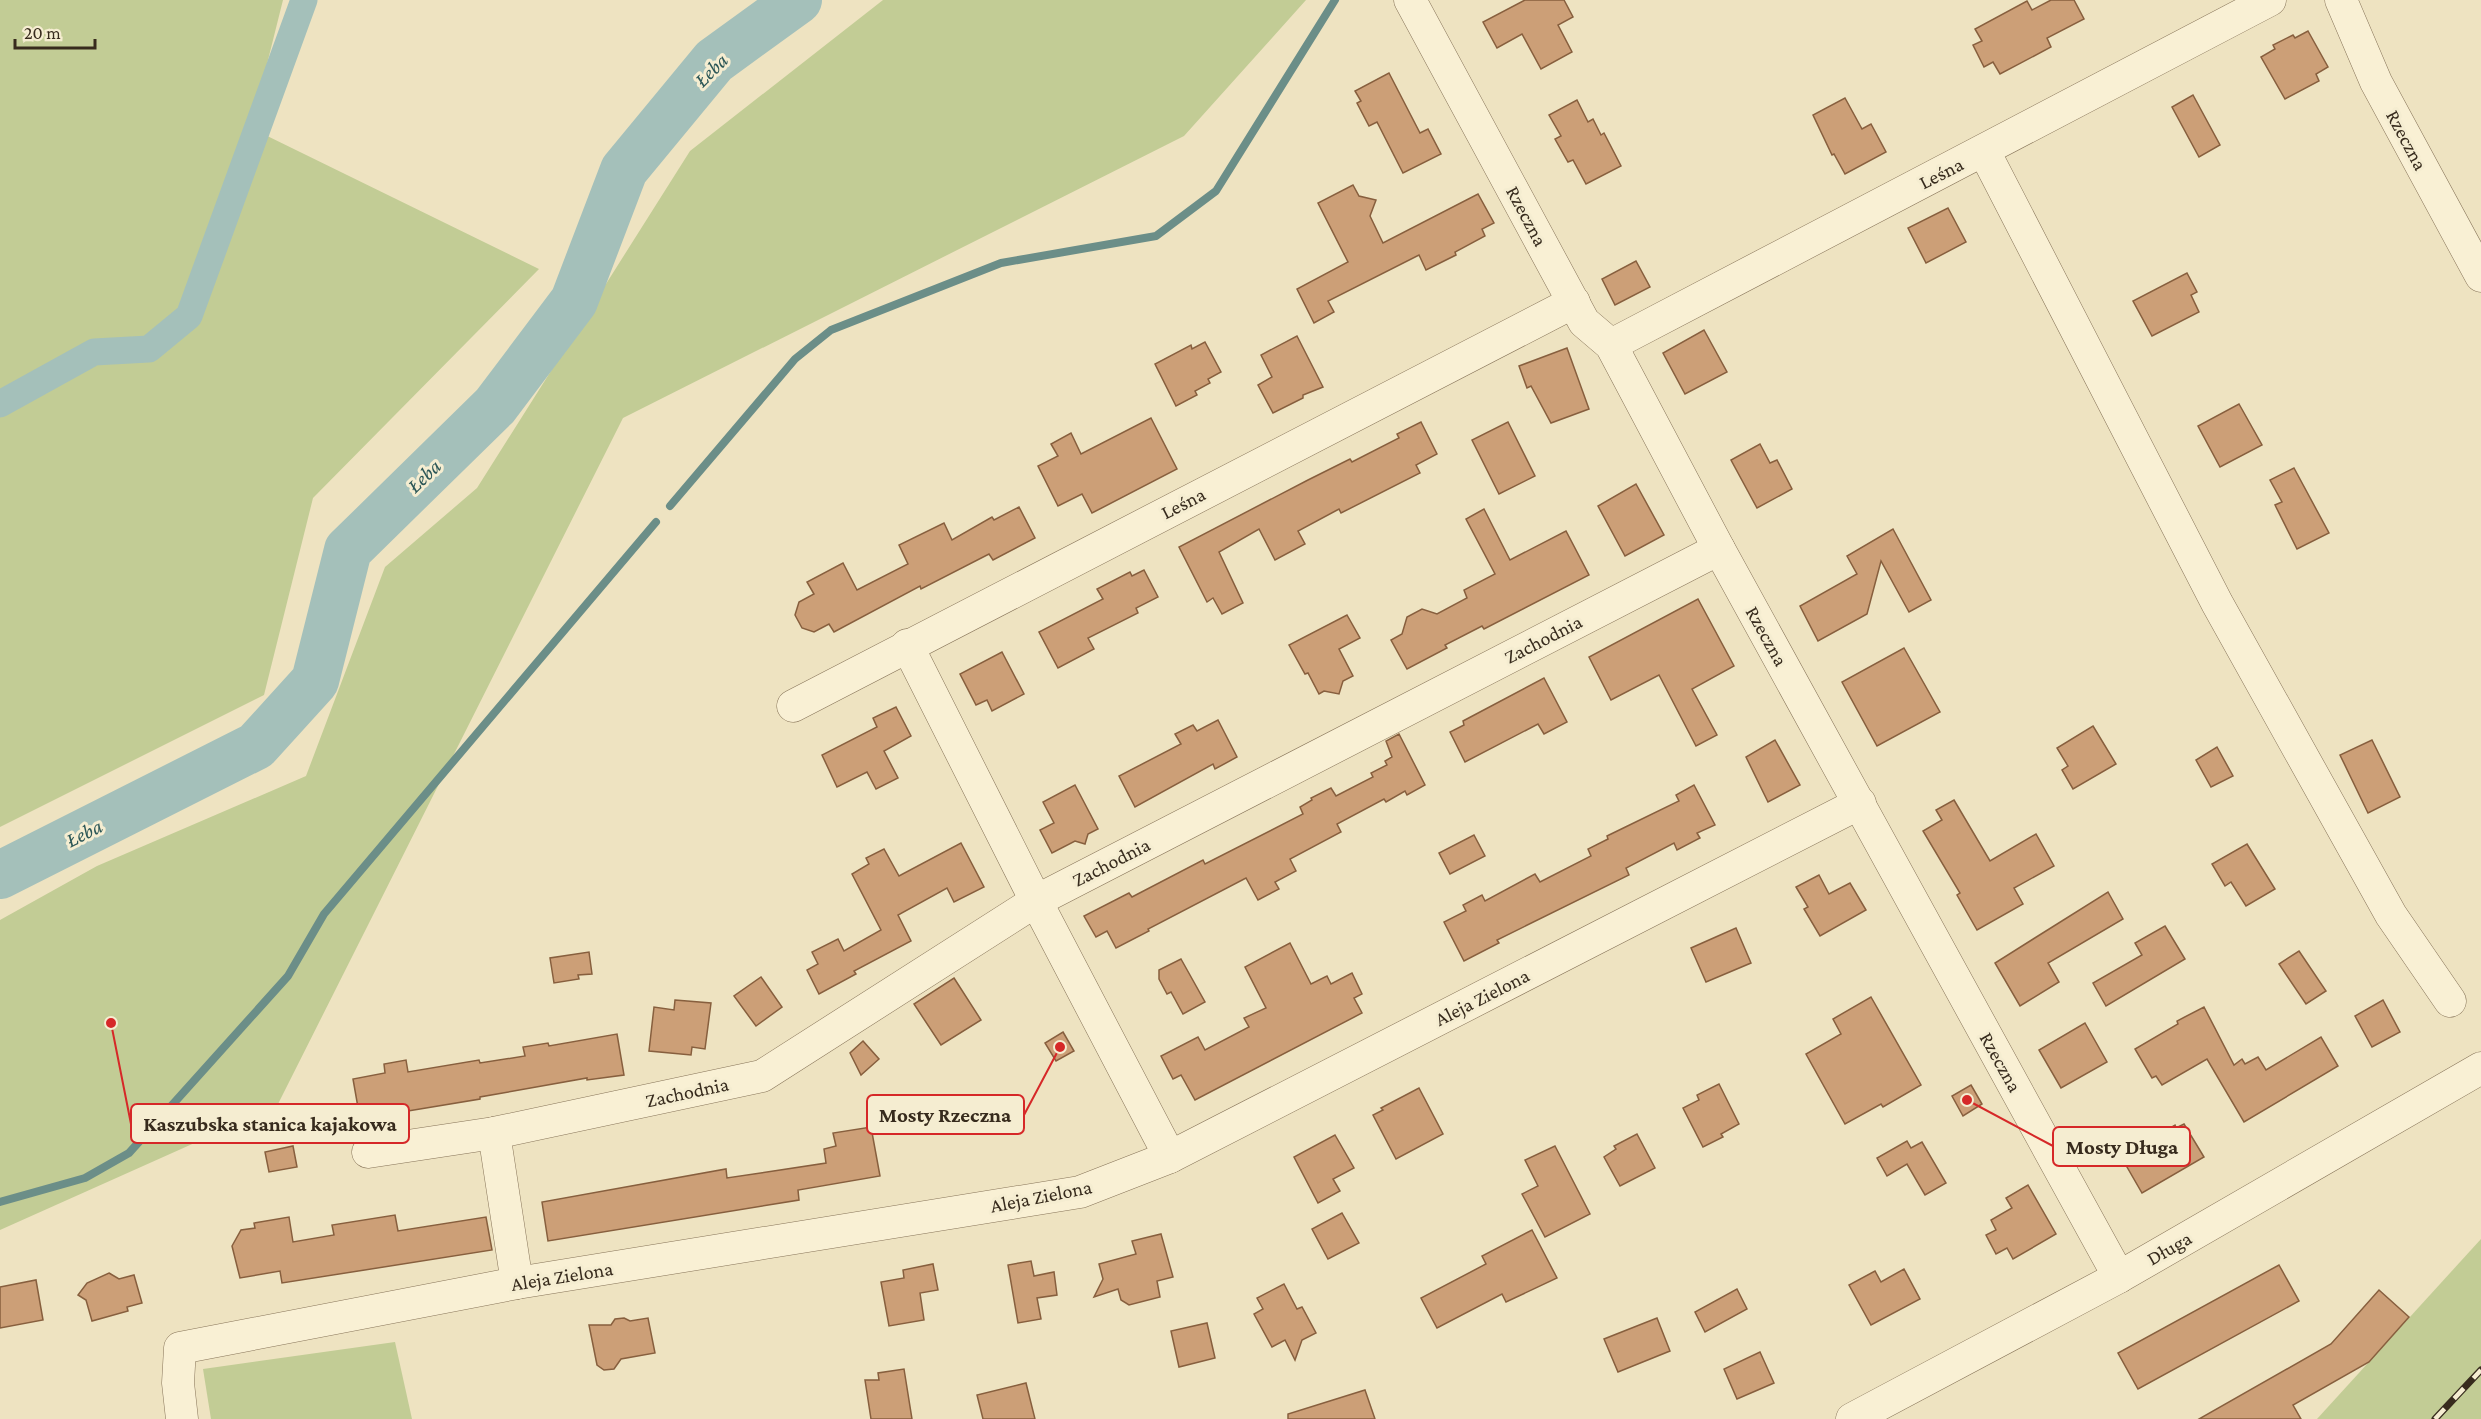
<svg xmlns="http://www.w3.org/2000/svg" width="2481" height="1419" font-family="'Crimson Pro',serif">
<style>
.green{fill:#c2cc95}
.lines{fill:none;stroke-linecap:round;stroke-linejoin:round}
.stream{stroke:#6b8e88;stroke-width:8}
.canal{stroke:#a4c0ba;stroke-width:27}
.river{stroke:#a4c0ba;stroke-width:48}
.building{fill:#cc9f77;stroke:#875f3e;stroke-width:1.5}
.minor-casing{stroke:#877459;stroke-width:33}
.minor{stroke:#f9f0d4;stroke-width:32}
.rail-casing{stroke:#372b1d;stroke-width:7}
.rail{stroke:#f5edd1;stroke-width:4.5;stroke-dasharray:14;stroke-linecap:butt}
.labels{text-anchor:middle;stroke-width:6;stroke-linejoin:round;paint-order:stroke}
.street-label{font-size:20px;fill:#372b1d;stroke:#f5edd1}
.water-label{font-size:21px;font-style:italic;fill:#2c5757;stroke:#f5edd1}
.leader{fill:none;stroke:#d62828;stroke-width:2}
.callout-dot{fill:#d62828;stroke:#f5edd1;stroke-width:2}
.callout{fill:#f5edd1;stroke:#d62828;stroke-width:2}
.callout-label{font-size:21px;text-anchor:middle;font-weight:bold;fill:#372b1d}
</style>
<rect width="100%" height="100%" fill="#eee3c1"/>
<g class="green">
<path d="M0 0H283L251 128 539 269 313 498 264 695 0 827Z"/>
<path d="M883 0H1306L1184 136 623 418 277 1106 0 1230V920L97 866 306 776 385 567 477 488 690 151Z"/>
<path d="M2481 1239V1419H2317Z"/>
<path d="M395 1342 412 1419H211L203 1369Z"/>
</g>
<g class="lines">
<g class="stream">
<path d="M670 506 795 359 831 330 1001 263 1156 236 1216 191 1335 0"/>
<path d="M0 1202 85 1178 129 1153 288 976 324 914 656 522"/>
</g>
<path class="canal" d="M0 404 94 352 149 349 189 316 304 0"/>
<path class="river" d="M0 875 256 746 315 681 348 550 495 406 574 301 624 170 714 61 798 0"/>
</g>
<g class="building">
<path d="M1525 0H1564L1573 17 1558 25 1572 52 1541 69 1522 34 1497 48 1483 22Z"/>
<path d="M2051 0H2074L2084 19 2047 38 2051 47 2000 74 1993 62 1984 67 1973 45 1982 41 1975 29 2027 1 2032 10Z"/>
<path d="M2308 31 2328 67 2316 74 2319 81 2285 99 2261 57 2275 49 2273 45 2293 35 2295 38Z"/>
<path d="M1389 73 1420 133 1428 129 1441 154 1403 173 1377 122 1369 126 1357 103 1361 101 1355 91Z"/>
<path d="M2193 95 2220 145 2199 157 2172 107Z"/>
<path d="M1845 98 1862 129 1871 124 1886 152 1845 174 1834 154 1832 155 1813 115Z"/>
<path d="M1577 100 1588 122 1593 119 1601 135 1604 133 1621 166 1586 184 1573 160 1568 162 1555 139 1561 136 1549 115Z"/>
<path d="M1353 185 1359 196 1376 200 1370 216 1383 243 1478 194 1494 223 1482 229 1485 236 1455 252 1456 255 1426 270 1419 255 1328 301 1334 312 1314 323 1297 289 1348 262 1318 203Z"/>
<path d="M1948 208 1966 242 1926 263 1908 228Z"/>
<path d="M1636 261 1650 287 1615 305 1602 279Z"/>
<path d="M2187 273 2197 292 2191 295 2199 312 2152 336 2133 301Z"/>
<path d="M1704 330 1727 372 1685 394 1663 353Z"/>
<path d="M1297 336 1323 387 1303 395V398L1273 413 1258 385 1272 377 1261 355Z"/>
<path d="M1205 342 1221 372 1208 379 1210 383 1195 391 1197 395 1176 406 1155 364 1191 345 1192 349Z"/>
<path d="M1567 348 1589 409 1551 423 1531 386 1527 388 1519 366Z"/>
<path d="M2239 404 2262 445 2220 467 2198 426Z"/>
<path d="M1151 418 1177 469 1092 513 1082 494 1058 506 1038 466 1058 456 1051 444 1071 433 1081 454Z"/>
<path d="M1421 422 1437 454 1416 465 1420 473 1341 513 1339 509 1298 531 1305 544 1275 560 1259 529 1219 552 1243 603 1222 614 1213 598 1207 602 1179 547 1308 480 1350 459 1352 462 1399 438 1397 434Z"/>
<path d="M1508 422 1535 476 1499 494 1472 440Z"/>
<path d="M1760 444 1770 463 1777 460 1792 489 1757 508 1731 460Z"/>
<path d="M2294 468 2329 533 2297 549 2275 505 2282 502 2270 480Z"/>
<path d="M1636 484 1664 535 1625 556 1598 506Z"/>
<path d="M1019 507 1035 538 993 560 989 554 921 589 920 586 834 632 829 624 814 632 802 628 795 615 799 602 814 594 807 582 843 563 857 590 908 564 899 545 944 523 952 540 992 517 994 520Z"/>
<path d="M1484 509 1510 560 1566 531 1589 575 1484 629 1482 626 1445 645 1447 648 1407 669 1391 640 1402 634 1407 617 1422 609 1437 614 1467 598 1464 590 1495 574 1466 519Z"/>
<path d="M1893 529 1931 600 1909 612 1881 561 1867 614 1818 641 1800 606 1857 574 1847 556Z"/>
<path d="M1144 570 1158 597 1136 608 1138 613 1088 638 1094 649 1058 668 1039 632 1103 599 1097 589 1130 572 1132 576Z"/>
<path d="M1698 599 1734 666 1692 689 1717 735 1696 746 1659 675 1611 700 1589 657Z"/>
<path d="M1347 615 1360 638 1339 649 1353 676 1343 681 1339 694 1324 691 1319 694 1308 673 1305 674 1289 645Z"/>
<path d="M1904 648 1940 712 1877 746 1842 682Z"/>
<path d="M1002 652 1024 694 992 711 987 700 976 705 960 674Z"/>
<path d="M1544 678 1567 722 1544 734 1538 724 1465 762 1450 732 1464 725 1463 721Z"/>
<path d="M896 707 911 736 884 751 898 778 876 789 867 772 837 787 822 755 877 727 873 718Z"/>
<path d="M1218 720 1237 757 1215 769 1213 764 1135 807 1119 776 1181 744 1175 734 1193 725 1197 731Z"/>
<path d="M2093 726 2116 764 2073 789 2062 770 2068 766 2057 748Z"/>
<path d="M1399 734 1425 785 1407 795 1405 791 1386 802 1384 799 1337 824 1341 832 1290 859 1296 871 1275 882 1279 889 1258 900 1246 878 1148 929 1149 931 1116 948 1107 931 1096 937 1084 916 1129 893 1132 897 1203 860 1205 864 1303 814 1300 807 1312 800 1311 798 1331 788 1336 796 1373 777 1371 773 1387 765 1385 761 1392 757 1386 741Z"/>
<path d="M1775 740 1800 785 1768 802 1746 757Z"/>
<path d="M2372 740 2400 797 2368 813 2340 755Z"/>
<path d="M2217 747 2233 776 2211 787 2196 760Z"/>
<path d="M1075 785 1098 829 1088 834 1085 844 1075 841 1052 853 1040 830 1054 823 1043 802Z"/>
<path d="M1694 785 1715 825 1697 833 1700 838 1677 850 1674 843 1626 868 1629 875 1497 940 1499 943 1464 961 1444 922 1466 911 1463 905 1482 895 1485 901 1535 874 1540 882 1591 856 1588 849 1608 839 1607 836 1679 801 1676 795Z"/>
<path d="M1954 800 1990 861 2036 834 2054 866 2014 888 2023 904 1977 930 1957 895 1960 893 1923 831 1942 820 1936 810Z"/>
<path d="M1474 835 1485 856 1450 874 1439 853Z"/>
<path d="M961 843 984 887 954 902 947 888 898 915 911 941 854 971 856 974 819 994 807 970 818 964 812 952 838 939 844 951 881 930 852 874 869 864 866 858 884 849 899 876Z"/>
<path d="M2247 844 2275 889 2246 906 2231 882 2225 886 2212 864Z"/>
<path d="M1819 875 1829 894 1850 883 1866 910 1820 936 1804 909 1808 907 1796 887Z"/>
<path d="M2108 892 2123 919 2048 963 2059 982 2020 1006 1995 963Z"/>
<path d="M2165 926 2185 959 2106 1006 2093 983 2142 955 2135 943Z"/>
<path d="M1736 928 1751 963 1706 982 1691 948Z"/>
<path d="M1290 943 1311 984 1327 976 1331 984 1352 973 1362 994 1354 998 1362 1013 1195 1100 1181 1075 1173 1079 1161 1056 1198 1037 1205 1050 1249 1027 1244 1018 1266 1008 1245 967Z"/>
<path d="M2299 951 2326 991 2306 1004 2279 964Z"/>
<path d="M589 952 592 974 578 975 579 979 554 983 550 958Z"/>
<path d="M1181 959 1205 1002 1183 1014 1171 992 1167 994 1159 979V970Z"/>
<path d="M761 977 782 1007 756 1026 734 996Z"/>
<path d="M954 978 981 1020 941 1045 914 1004Z"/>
<path d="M1871 997 1921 1085 1883 1107 1881 1104 1845 1124 1806 1054 1841 1034 1833 1019Z"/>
<path d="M675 1000 711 1003 705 1049 692 1047 691 1055 649 1051 654 1007 674 1010Z"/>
<path d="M2383 1000 2400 1032 2372 1047 2355 1016Z"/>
<path d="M2204 1007 2234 1065 2242 1059 2245 1064 2258 1057 2266 1070 2321 1037 2338 1066 2244 1122 2207 1059 2162 1085 2156 1076 2152 1078 2135 1049 2178 1024 2177 1021Z"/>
<path d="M2085 1023 2107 1062 2061 1088 2039 1050Z"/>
<path d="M1063 1032 1074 1051 1056 1061 1045 1043Z"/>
<path d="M617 1034 624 1075 587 1080V1078L480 1097V1099L360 1119 353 1079 385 1073 384 1064 406 1060 408 1072 479 1060 480 1063 525 1056 523 1047 548 1043 549 1046Z"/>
<path d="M863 1041 879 1059 861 1075 850 1053Z"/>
<path d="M1719 1084 1739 1124 1721 1134 1723 1137 1703 1147 1683 1108 1699 1100 1697 1095Z"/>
<path d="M1971 1085 1982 1104 1963 1116 1952 1096Z"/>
<path d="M1419 1088 1443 1134 1396 1159 1373 1115 1383 1110 1381 1108Z"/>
<path d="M2184 1124 2204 1157 2142 1193 2123 1160 2131 1156 2129 1152 2175 1125 2176 1128Z"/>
<path d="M871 1127 880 1176 798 1190 799 1200 548 1241 542 1202 726 1169 727 1178 826 1163 824 1149 836 1146 833 1133Z"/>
<path d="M1637 1134 1655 1168 1620 1186 1604 1157 1616 1149 1614 1146Z"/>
<path d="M1335 1135 1354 1168 1333 1179 1340 1191 1318 1203 1294 1157Z"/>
<path d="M1907 1141 1911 1148 1922 1142 1946 1183 1925 1195 1907 1164 1887 1176 1877 1158Z"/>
<path d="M293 1146 297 1167 269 1172 265 1152Z"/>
<path d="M1555 1146 1590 1214 1545 1237 1522 1194 1538 1186 1525 1160Z"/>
<path d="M2028 1185 2056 1234 2013 1259 2007 1248 1996 1254 1986 1235 1996 1230 1991 1220 2012 1208 2006 1198Z"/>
<path d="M1342 1213 1359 1243 1328 1259 1312 1229Z"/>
<path d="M395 1215 398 1231 486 1217 492 1250 282 1283 280 1271 240 1278 232 1246 241 1230 255 1228 254 1223 289 1217 293 1242 334 1235 332 1225Z"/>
<path d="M1532 1230 1557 1278 1506 1302 1502 1294 1437 1328 1421 1298 1486 1264 1482 1256Z"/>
<path d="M1161 1234 1173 1277 1157 1281 1160 1297 1129 1305 1121 1300 1118 1289 1094 1297 1103 1279 1099 1264 1136 1254 1132 1241Z"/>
<path d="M1031 1261 1034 1276 1054 1272 1057 1295 1037 1298 1041 1319 1018 1323 1008 1265Z"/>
<path d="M933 1264 938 1290 920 1293 924 1320 889 1326 881 1282 904 1278 903 1270Z"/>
<path d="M2279 1265 2299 1301 2138 1389 2118 1353Z"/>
<path d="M1904 1269 1920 1299 1871 1325 1849 1285 1875 1271 1881 1282Z"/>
<path d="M109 1273 119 1279 134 1275 142 1303 127 1307 128 1311 92 1321 86 1300 78 1295 87 1283Z"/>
<path d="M36 1280 43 1320 0 1328V1287Z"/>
<path d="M1284 1284 1297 1309 1302 1307 1316 1333 1302 1340 1295 1360 1285 1340 1272 1347 1254 1314 1263 1309 1257 1298Z"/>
<path d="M1737 1289 1747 1309 1705 1332 1695 1312Z"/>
<path d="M2379 1290 2409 1317 2369 1362 2293 1405 2301 1419H2199L2331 1344Z"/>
<path d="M624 1318 630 1321 648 1318 655 1353 621 1359 614 1369 604 1370 597 1365 589 1325H611L615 1319Z"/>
<path d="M1657 1318 1670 1351 1618 1372 1604 1339Z"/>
<path d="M1207 1323 1215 1358 1179 1367 1171 1331Z"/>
<path d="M1760 1352 1774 1383 1737 1399 1724 1369Z"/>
<path d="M904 1369 912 1419H871L865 1380H879L878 1373Z"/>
<path d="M1026 1383 1035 1419H983L977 1395Z"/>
<path d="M1365 1390 1375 1419H1288V1414Z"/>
</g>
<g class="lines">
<defs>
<g id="minor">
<path d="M1410 0 1584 322 1611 345 1719 549 2119 1277"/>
<path d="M2341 0 2376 82 2481 276"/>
<path d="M1984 151 2217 603 2391 915 2450 1001"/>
<path d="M1611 345 2270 0"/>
<path d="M907 645 1036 901 1170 1157"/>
<path d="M793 706 1574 302"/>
<path d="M494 1133 517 1283"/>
<path d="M368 1152 494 1133 762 1076 1036 901 1719 549"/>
<path d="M182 1419 178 1383 180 1348 517 1283 1080 1192 1170 1157 1860 803"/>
<path d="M1852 1419 2119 1277 2481 1068"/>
</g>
</defs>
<use href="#minor" class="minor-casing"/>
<use href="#minor" class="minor"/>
<defs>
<path id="rail" d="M2435 1419 2481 1370"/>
</defs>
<use href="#rail" class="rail-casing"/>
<use href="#rail" class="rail"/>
</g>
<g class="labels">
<g class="street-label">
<text transform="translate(2407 140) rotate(62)" y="7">Rzeczna</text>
<text transform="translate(1941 173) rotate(-27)" y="7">Leśna</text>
<text transform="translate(1527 216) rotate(62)" y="7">Rzeczna</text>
<text transform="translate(1183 503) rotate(-27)" y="7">Leśna</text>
<text transform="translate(1767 636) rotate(61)" y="7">Rzeczna</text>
<text transform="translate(1543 639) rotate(-27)" y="7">Zachodnia</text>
<text transform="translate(1111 862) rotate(-27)" y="7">Zachodnia</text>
<text transform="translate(1482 997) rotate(-27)" y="7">Aleja Zielona</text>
<text transform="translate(2001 1062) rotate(61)" y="7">Rzeczna</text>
<text transform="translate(687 1092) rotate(-12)" y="7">Zachodnia</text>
<text transform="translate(1041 1196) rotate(-11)" y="7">Aleja Zielona</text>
<text transform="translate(2169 1248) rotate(-30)" y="7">Długa</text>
<text transform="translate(562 1276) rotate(-9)" y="7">Aleja Zielona</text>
</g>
<g class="water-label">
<text transform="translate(711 70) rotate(-45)" y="7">Łeba</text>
<text transform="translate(424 476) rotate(-44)" y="7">Łeba</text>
<text transform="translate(84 833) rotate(-27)" y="7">Łeba</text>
</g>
</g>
<path class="leader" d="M1060 1047L1024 1115M111 1023L131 1124M1967 1100L2053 1146"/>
<g class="callout-dot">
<circle cx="1060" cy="1047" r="6"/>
<circle cx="111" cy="1023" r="6"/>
<circle cx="1967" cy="1100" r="6"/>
</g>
<g class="callout">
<rect x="867" y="1095" width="157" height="39" rx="6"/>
<rect x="131" y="1104" width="278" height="39" rx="6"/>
<rect x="2053" y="1127" width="137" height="39" rx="6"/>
</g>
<g class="callout-label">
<text x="945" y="1122">Mosty Rzeczna</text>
<text x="270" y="1131">Kaszubska stanica kajakowa</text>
<text x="2122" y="1154">Mosty Długa</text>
</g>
<path d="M15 39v9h80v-9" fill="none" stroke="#372b1d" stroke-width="3"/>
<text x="24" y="39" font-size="18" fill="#372b1d" stroke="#f5edd1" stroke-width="4.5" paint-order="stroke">20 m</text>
</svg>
